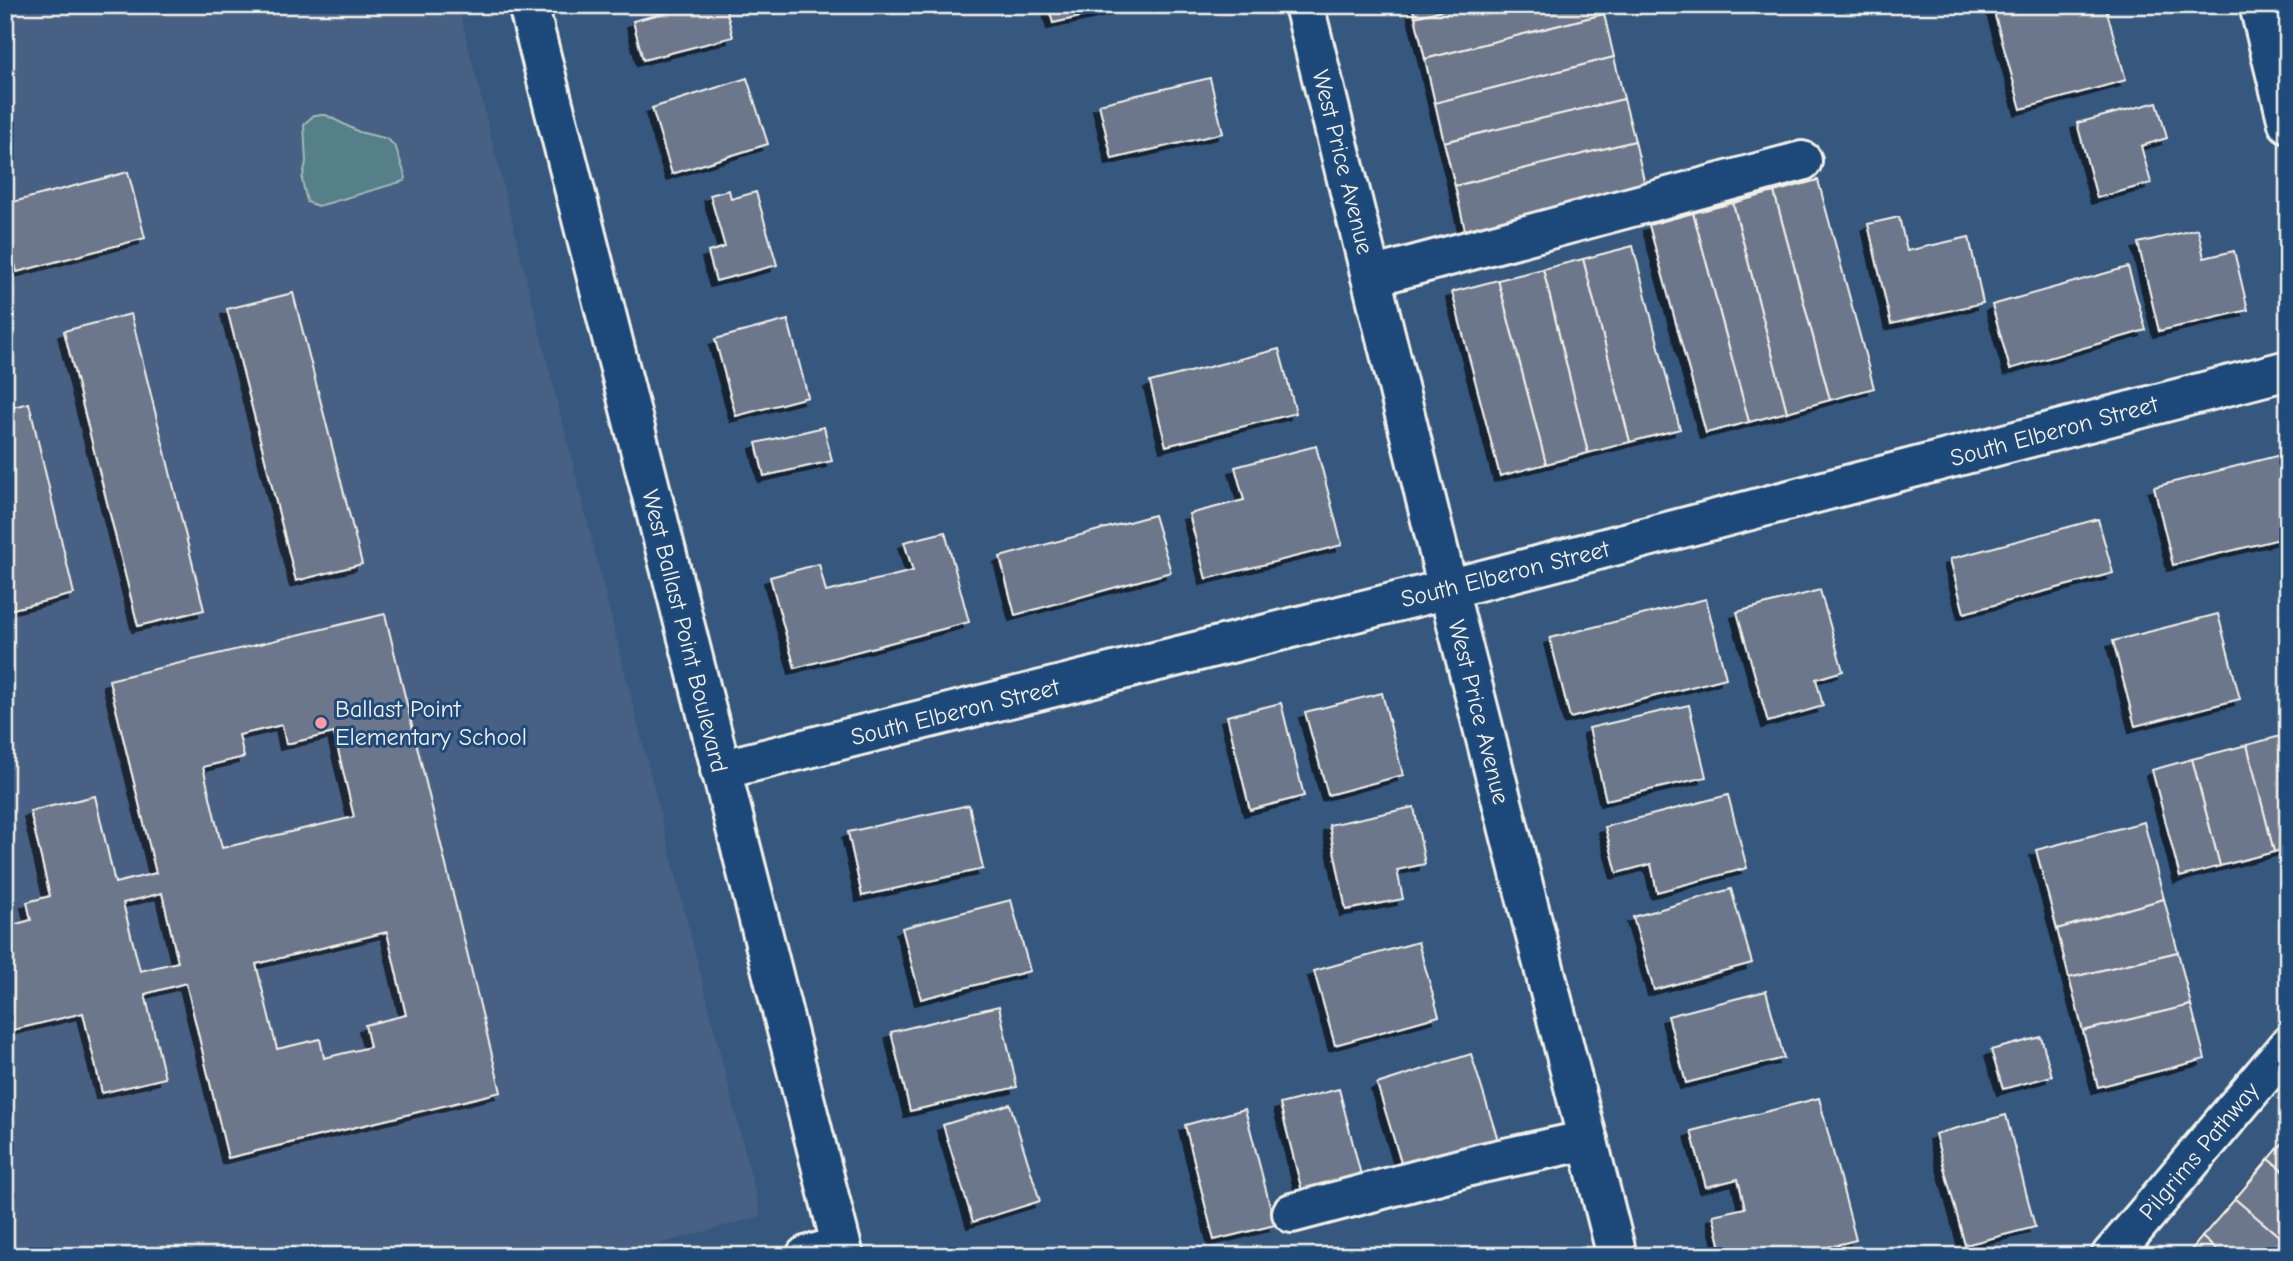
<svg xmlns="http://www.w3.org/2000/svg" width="2293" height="1261" font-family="'Comic Neue',sans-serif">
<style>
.built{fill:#466183}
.green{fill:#558087;stroke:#a4b8b8;stroke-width:2}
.building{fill:#6d778c;stroke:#f4f1e8;stroke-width:2;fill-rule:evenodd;filter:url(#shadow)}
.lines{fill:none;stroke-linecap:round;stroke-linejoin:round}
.minor-casing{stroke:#f4f1e8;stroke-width:44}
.minor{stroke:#1f4a7a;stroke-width:38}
.poi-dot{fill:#ff9aa2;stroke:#1f4a7a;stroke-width:2.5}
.labels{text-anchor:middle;stroke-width:6;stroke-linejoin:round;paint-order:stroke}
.street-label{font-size:24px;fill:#f4f1e8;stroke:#1f4a7a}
.poi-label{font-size:24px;fill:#f4f1e8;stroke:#1f4a7a;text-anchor:start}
</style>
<defs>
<filter id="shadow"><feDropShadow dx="-6" dy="6" stdDeviation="0" flood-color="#0009"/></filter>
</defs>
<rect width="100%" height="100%" fill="#36587f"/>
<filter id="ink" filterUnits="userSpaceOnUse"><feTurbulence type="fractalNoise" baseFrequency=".0143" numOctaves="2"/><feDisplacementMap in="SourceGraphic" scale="14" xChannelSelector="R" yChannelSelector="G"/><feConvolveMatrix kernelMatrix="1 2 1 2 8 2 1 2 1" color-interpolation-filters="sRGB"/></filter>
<g filter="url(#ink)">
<path class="built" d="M5 5H458L761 1216 616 1256H5Z"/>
<path class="green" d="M314 115H326L359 132 388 139 396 148 406 178 404 181 329 203 318 206 307 202 302 180 306 162 304 124Z"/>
<g class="building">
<path d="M695 5H725L733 37 643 60 633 21Z"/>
<path d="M1048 5H1134L1053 23Z"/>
<path d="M1412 5H1463L1415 17Z"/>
<path d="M1463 5H1602L1604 14 1425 59 1415 17Z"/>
<path d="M1992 5H2105L2126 80 2021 109Z"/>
<path d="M1604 14 1614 57 1435 103 1425 59Z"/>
<path d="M1614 57 1624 99 1444 142 1435 103Z"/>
<path d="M747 78 768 144 672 174 652 108Z"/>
<path d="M1210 78 1223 133 1112 159 1099 104Z"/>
<path d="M1624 99 1635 141 1455 186 1444 142Z"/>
<path d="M2157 102 2167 138 2141 146 2151 183 2097 198 2077 123Z"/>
<path d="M1635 141 1645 185 1465 230 1455 186Z"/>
<path d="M128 172 145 238 17 272 5 226V204Z"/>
<path d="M1818 180 1874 388 1830 400 1774 192Z"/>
<path d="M729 190 731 199 756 192 777 265 716 281 708 252 725 247 710 195Z"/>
<path d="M1774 192 1830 400 1787 412 1733 203Z"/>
<path d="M1733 203 1787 412 1749 422 1693 213Z"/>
<path d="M1693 213 1749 422 1706 433 1649 225Z"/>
<path d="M1899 217 1907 251 1969 237 1983 303 1891 324 1868 224Z"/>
<path d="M2198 229 2204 258 2234 251 2248 310 2159 331 2138 243Z"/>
<path d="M1633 246 1680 429 1630 442 1583 259Z"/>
<path d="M1583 259 1630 442 1588 453 1543 269Z"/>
<path d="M2128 267 2146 330 2010 369 1992 305Z"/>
<path d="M1543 269 1588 453 1546 464 1498 280Z"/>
<path d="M1498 280 1546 464 1500 476 1452 292Z"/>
<path d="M293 293 362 564 296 581 227 309Z"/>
<path d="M131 314 204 610 138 626 64 331Z"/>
<path d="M788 320 808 397 736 416 715 339Z"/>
<path d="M1279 349 1296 413 1166 446 1150 382Z"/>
<path d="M29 403 74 594 5 611V409Z"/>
<path d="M824 427 832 461 764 476 756 443Z"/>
<path d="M1316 446 1342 545 1206 579 1189 514 1244 500 1235 467Z"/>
<path d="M2288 453V537L2173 565 2154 487Z"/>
<path d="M1154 515 1171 572 1015 615 1000 557Z"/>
<path d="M2098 519 2113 573 1964 613 1950 559Z"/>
<path d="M945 532 969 622 795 668 770 577 819 564 826 592 913 571 904 542Z"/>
<path d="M1820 590 1843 671 1816 679 1823 706 1768 722 1737 612Z"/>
<path d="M1706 599 1726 678 1570 718 1550 638Z"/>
<path d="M385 614 501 1092 228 1158 186 983 145 994 165 1078 102 1093 83 1013 5 1032V927L31 920 27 902 50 896 30 811 95 796 115 883 156 873 109 680ZM282 725 286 744 334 733 354 817 222 848 203 767 244 757 239 735ZM162 893 178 962 140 971 123 903ZM387 932 406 1015 365 1025 370 1047 324 1058 320 1039 277 1049 256 964Z"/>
<path d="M2218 614 2240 699 2135 726 2113 641Z"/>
<path d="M1382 693 1403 775 1328 795 1305 712Z"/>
<path d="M1281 703 1304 796 1250 810 1227 716Z"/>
<path d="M1689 705 1706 777 1606 800 1589 728Z"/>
<path d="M2288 734V848L2274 852 2247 745Z"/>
<path d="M2247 745 2274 852 2220 866 2192 759Z"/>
<path d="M2192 759 2220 866 2180 877 2152 770Z"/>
<path d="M1728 795 1747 868 1657 892 1651 864 1617 873 1605 827Z"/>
<path d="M969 805 983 869 862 896 848 832Z"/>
<path d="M1414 807 1425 864 1397 870 1403 899 1346 910 1329 825Z"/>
<path d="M2144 822 2164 899 2057 929 2036 850Z"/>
<path d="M1731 889 1752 963 1654 990 1633 917Z"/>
<path d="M2164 899 2178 952 2069 978 2057 929Z"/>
<path d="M1011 900 1030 971 921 999 902 928Z"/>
<path d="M1418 942 1439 1016 1335 1045 1314 971Z"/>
<path d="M2178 952 2191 1005 2083 1031 2069 978Z"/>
<path d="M1766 991 1784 1058 1686 1083 1668 1016Z"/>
<path d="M2191 1005 2205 1059 2098 1087 2083 1031Z"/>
<path d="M999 1006 1017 1087 910 1111 891 1032Z"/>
<path d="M2041 1037 2052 1076 2003 1089 1991 1050Z"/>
<path d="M1471 1054 1498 1140 1403 1169 1377 1084Z"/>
<path d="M1339 1089 1361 1175 1302 1191 1280 1104Z"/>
<path d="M1819 1098 1856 1240 1793 1256H1723L1713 1215 1745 1208 1738 1179 1706 1187 1691 1131Z"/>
<path d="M1010 1104 1040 1201 973 1222 943 1125Z"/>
<path d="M1245 1109 1275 1225 1214 1240 1185 1125Z"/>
<path d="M2006 1115 2035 1227 1965 1245 1935 1134Z"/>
<path d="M2288 1137V1175L2269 1159Z"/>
<path d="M2269 1159 2288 1175V1244L2235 1199Z"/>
<path d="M2235 1199 2288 1244V1256H2223L2202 1237Z"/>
<path d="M2202 1237 2223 1256H2186Z"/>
</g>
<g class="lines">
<defs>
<g id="minor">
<path d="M528 5 844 1256"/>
<path d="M1304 5 1448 589 1617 1256"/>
<path d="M2259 5 2288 123"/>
<path d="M1371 277 1802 161"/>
<path d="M720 770 1448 589 2288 370"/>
<path d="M1292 1213 1482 1163 1588 1140"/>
<path d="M806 1256 841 1246"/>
<path d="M2111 1256 2288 1046"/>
</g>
</defs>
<use href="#minor" class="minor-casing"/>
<use href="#minor" class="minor"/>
</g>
</g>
<circle class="poi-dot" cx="321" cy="723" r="7"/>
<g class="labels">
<g class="street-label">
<text transform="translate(1343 162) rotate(76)" y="8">West Price Avenue</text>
<text transform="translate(2054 431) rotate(-15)" y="8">South Elberon Street</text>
<text transform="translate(1505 574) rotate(-14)" y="8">South Elberon Street</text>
<text transform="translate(685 631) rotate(76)" y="8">West Ballast Point Boulevard</text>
<text transform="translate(955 712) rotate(-14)" y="8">South Elberon Street</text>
<text transform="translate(1479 712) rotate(76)" y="8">West Price Avenue</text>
<text transform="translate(2199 1151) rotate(-50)" y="8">Pilgrims Pathway</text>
</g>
<g class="poi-label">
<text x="335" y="717">Ballast Point<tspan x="335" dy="28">Elementary School</tspan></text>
</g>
</g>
<rect width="2293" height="1261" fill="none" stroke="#1f4a7a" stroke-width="28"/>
<rect x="14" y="14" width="2265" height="1233" fill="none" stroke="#f4f1e8" stroke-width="2.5" filter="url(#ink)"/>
</svg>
